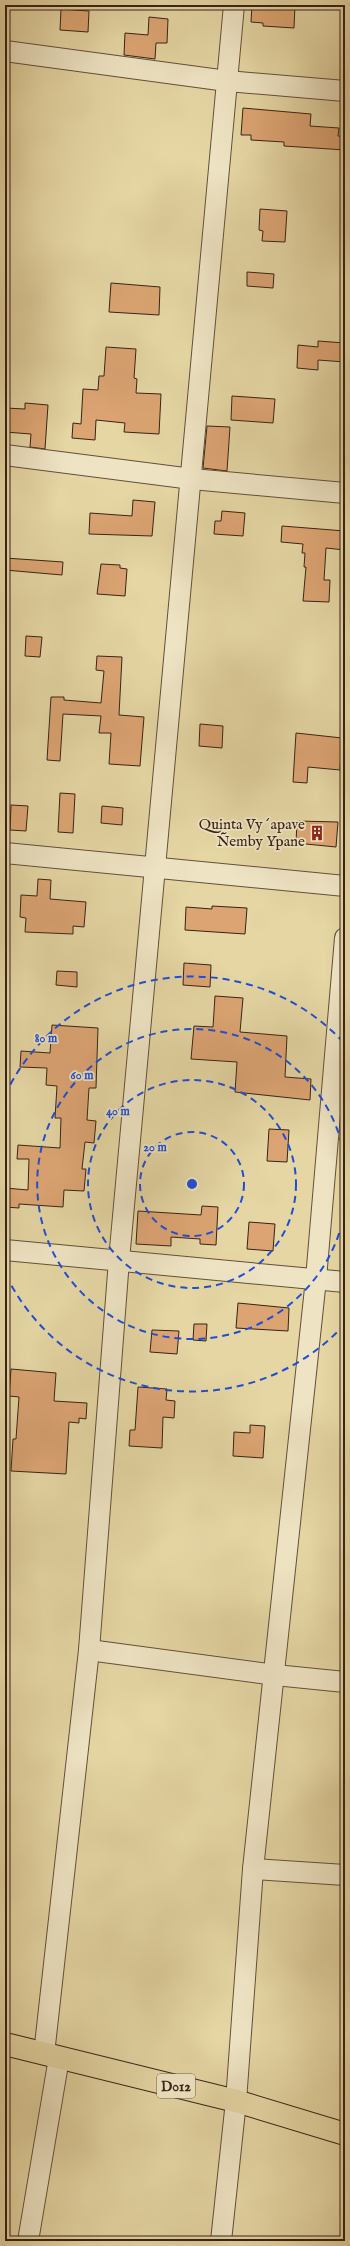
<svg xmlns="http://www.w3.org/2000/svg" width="350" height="2246" font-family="'IM FELL English',serif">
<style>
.building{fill:#dca473;stroke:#372316}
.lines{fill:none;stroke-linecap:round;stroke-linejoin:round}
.minor-casing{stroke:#62503a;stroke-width:22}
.major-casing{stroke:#372316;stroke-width:24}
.minor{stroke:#eee4c4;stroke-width:20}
.major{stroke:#e5d6a4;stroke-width:22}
.ring{fill:none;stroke:#1d4ed8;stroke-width:2;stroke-dasharray:7 5}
.labels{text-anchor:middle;stroke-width:3.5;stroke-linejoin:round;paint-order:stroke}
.shield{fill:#eee4c4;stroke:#6e5d4a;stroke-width:1}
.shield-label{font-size:14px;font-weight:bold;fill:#372316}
.poi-label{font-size:15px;fill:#372316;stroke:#eee4c4;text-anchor:end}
.centre{fill:#1d4ed8;stroke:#eee4c4;stroke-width:2}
.ring-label{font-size:12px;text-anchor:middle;font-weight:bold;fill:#1d4ed8;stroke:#eee4c4;stroke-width:3.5;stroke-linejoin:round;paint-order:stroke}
</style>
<rect width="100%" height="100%" fill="#e5d6a4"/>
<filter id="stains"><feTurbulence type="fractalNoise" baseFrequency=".005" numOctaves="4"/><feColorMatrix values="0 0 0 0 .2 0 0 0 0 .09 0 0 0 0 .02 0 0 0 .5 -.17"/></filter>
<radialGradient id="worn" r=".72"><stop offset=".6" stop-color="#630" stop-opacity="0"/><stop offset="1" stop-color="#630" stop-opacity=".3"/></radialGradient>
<g class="building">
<path d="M252 5H295L294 28 263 26V23L251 22Z"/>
<path d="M61 9 89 11 88 32 60 30Z"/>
<path d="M149 17 168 19 167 43H156L155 59 124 55 125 33 148 35Z"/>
<path d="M243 108 311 114 310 126 339 128 338 136 345 137V150L284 146V142L251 140V135H241Z"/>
<path d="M260 209 287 211 285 242 262 241 263 231 259 230Z"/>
<path d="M247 272 274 274 273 288 247 286Z"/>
<path d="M111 283 160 287 159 315 109 312Z"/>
<path d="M318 341 345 343V362L318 360V370L297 368 298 345 318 347Z"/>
<path d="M106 347 136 349 134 378 137 379 136 393 161 394 159 434 124 432 125 423 96 420 95 440 72 438 73 423 81 424 83 389 98 390 99 376H104Z"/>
<path d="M232 396 275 399 273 423 231 420Z"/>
<path d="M25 403 48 405 45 449 30 447 31 434 5 432V408L25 409Z"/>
<path d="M207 426 230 427 227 471 203 468Z"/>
<path d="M133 500 155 502 152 536 89 534 90 513 132 516Z"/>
<path d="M222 511 245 513 243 536 214 534 215 521H221Z"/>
<path d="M282 526 345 531V550L326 548 324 580H330L329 602 303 601 306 567H304L305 553H302L303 544 281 542Z"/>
<path d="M5 558 63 562 62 575 5 570Z"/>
<path d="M101 564 120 565V568L127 569 125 596 97 594Z"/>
<path d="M26 636 42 637 40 657 25 656Z"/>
<path d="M97 656 122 657 119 715 144 717 140 766 109 764 111 733H99L101 716 63 714 60 761 47 760 51 697H64V700L101 703 104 671 96 670Z"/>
<path d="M200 724 223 726 222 748 199 746Z"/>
<path d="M296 733 342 738 340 770 308 767 307 783 293 782Z"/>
<path d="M60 793 75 794 73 833 58 832Z"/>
<path d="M11 805 28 806 26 831 10 830Z"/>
<path d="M102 806 123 808 122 825 101 823Z"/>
<path d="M297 821 338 822 336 847 296 843Z"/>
<path d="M38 879 51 880 50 899 86 902 84 927 73 926V934L25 932 26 918 20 917 21 895 37 896Z"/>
<path d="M212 906 247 908 245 934 185 930 186 907 212 909Z"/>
<path d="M184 963 211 965 210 987 183 985Z"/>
<path d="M57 971 77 972V987L56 985Z"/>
<path d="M215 996 243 998 240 1032 287 1036 285 1077 311 1079 310 1100 235 1092 237 1062 191 1059 194 1026 213 1027Z"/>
<path d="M52 1025 98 1028 96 1088H89L87 1120 96 1121 94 1143 85 1142 82 1169H86L84 1191 64 1190 63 1207 19 1204V1208L5 1207V1188L28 1190 29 1159H17L18 1145 60 1148 61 1118H55L57 1086 46 1085 47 1068 20 1067 21 1051 50 1053Z"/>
<path d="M269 1129 289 1130 287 1162 267 1161Z"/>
<path d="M202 1206 218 1207 216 1245 200 1244V1239L171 1237V1246L136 1244 138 1211 201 1215Z"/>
<path d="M249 1222 275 1224 273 1251 247 1249Z"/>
<path d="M238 1303 289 1308 288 1331 236 1328Z"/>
<path d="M194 1324H207L206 1341 193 1340Z"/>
<path d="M152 1330 179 1331 177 1354 150 1352Z"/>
<path d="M11 1369 56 1373 54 1401 87 1403 86 1419 79 1418V1423L69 1422 66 1474 11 1471 13 1439H16L19 1397 9 1396Z"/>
<path d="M138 1387 167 1389 166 1400 175 1401 174 1418 163 1417 162 1448 129 1446 130 1430H135Z"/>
<path d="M250 1425 265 1426 263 1458 233 1456 234 1432 250 1433Z"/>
</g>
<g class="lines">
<defs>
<g id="minor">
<path d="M5 51 227 81 345 91"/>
<path d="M5 455 192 479 345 493"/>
<path d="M5 853 345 886"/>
<path d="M5 1250 345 1282"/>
<path d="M89 1650 275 1675 345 1682"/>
<path d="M253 1869 345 1875"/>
<path d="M44 2054 89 1650 119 1260 234 5"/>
<path d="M28 2241 59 2058"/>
<path d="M221 2241 236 2101 253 1869 316 1279 345 938"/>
</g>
<path id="major" d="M5 2044 236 2101 345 2134"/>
</defs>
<use href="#minor" class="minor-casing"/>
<use href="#major" class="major-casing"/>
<use href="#minor" class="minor"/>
<use href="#major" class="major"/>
</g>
<g class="ring">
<circle cx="192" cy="1184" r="52"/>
<circle cx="192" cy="1184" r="104"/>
<path d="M345 1210A155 155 0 1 1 345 1158"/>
<path d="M345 1324A207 207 0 0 1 5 1273M5 1095A207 207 0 0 1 345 1044"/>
</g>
<defs>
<symbol id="building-bare" viewBox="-9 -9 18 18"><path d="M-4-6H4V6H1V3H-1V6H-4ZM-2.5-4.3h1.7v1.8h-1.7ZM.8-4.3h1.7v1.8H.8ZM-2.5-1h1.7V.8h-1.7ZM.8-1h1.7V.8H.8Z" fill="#8f2418" stroke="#eee4c4" stroke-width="2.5" paint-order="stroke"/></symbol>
</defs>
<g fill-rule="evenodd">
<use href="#building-bare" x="306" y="822" width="22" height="22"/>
</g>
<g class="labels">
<rect class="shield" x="157" y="2074" width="38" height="24" rx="3"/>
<g class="shield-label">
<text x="176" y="2091">D012</text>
</g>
<g class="poi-label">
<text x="305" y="829">Quinta Vy´apave<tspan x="305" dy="17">Ñemby Ypane</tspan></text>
</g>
</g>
<circle cx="192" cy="1184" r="6" class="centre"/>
<g class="ring-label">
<text x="46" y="1042">80 m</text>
<text x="82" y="1079">60 m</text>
<text x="118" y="1115">40 m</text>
<text x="155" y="1151">20 m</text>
</g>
<rect width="350" height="2246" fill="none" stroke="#e5d6a4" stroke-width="20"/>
<rect x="6" y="6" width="338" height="2234" fill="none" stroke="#372316" stroke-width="2"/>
<rect x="10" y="10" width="330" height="2226" fill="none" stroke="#372316"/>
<rect width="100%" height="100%" filter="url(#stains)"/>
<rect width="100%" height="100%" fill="url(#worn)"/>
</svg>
